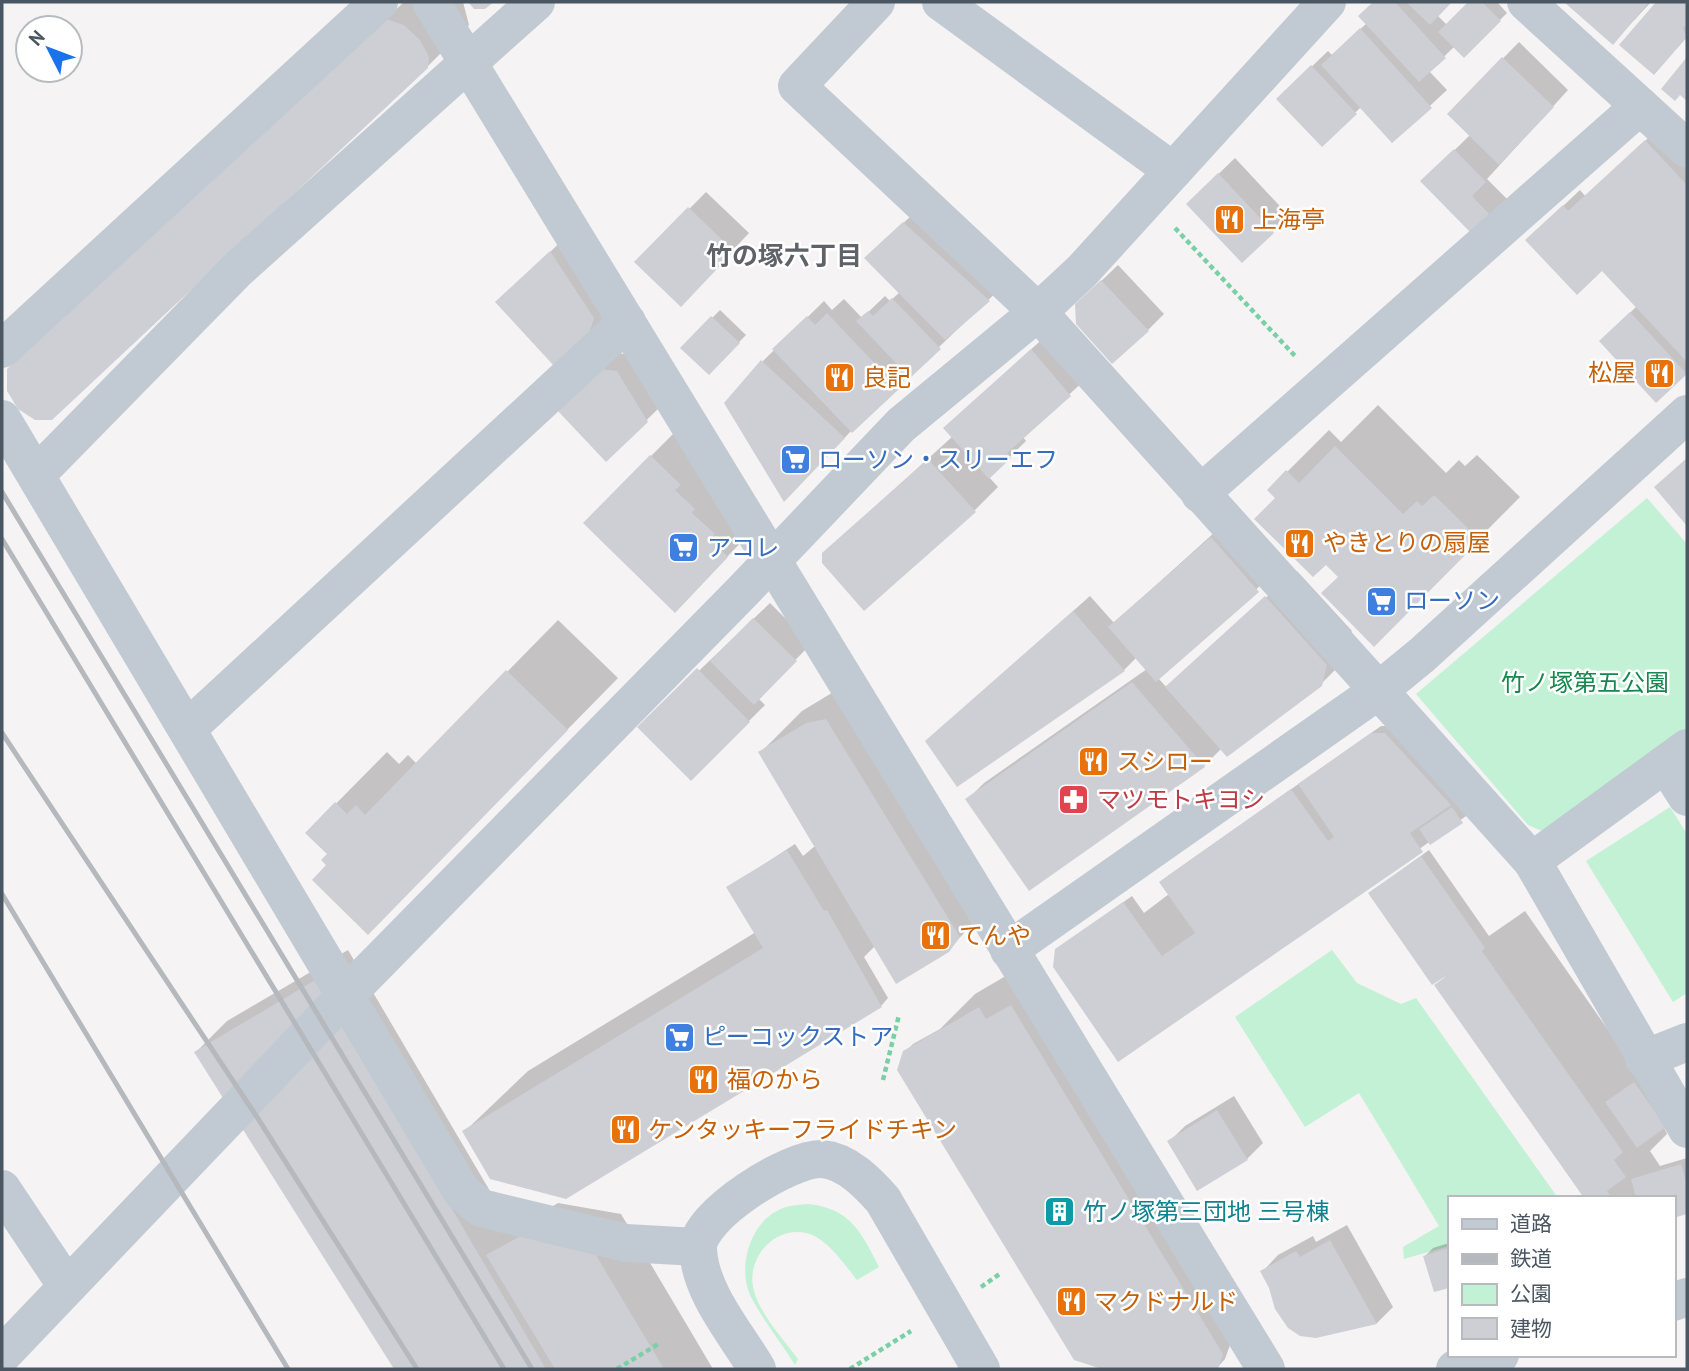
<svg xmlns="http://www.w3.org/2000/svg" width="1689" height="1371" font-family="'PT Sans','Noto Sans JP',sans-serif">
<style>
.green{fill:#c3f1d5}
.shadow{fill:#0003}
.building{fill:#cdcfd5}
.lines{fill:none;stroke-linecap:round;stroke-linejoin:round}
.path{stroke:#7ad0a6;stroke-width:4.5;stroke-dasharray:5 3.5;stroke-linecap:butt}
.minor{stroke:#c1cad2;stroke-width:38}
.rail{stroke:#b5b8bd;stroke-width:5}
.labels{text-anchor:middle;stroke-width:5;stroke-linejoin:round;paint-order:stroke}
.food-label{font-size:24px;fill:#c56008;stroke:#fff;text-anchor:start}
.shop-label{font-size:24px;fill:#366cbe;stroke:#fff;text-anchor:start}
.park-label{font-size:24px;fill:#17864f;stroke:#fff}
.health-label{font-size:24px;fill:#be3a42;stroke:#fff;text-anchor:start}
.culture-label{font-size:24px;fill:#0d838f;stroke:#fff;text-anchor:start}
.neighbourhood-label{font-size:26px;font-weight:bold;fill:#5f6368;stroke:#fff}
</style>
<rect width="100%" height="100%" fill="#f5f3f3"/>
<g class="green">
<path d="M1647 498 1687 544V733L1551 835 1528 825 1416 694Z"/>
<path d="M1670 807 1687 834V993L1673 1002 1586 861Z"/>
<path d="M1332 950 1357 983 1401 1004 1416 998 1558 1198H1449V1246L1404 1259 1403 1247 1439 1226 1359 1093 1305 1127 1235 1017Z"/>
<path d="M808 1204C850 1208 862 1233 879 1267L857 1280C845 1265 826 1237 806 1233 773 1226 745 1260 754 1291 760 1314 784 1340 798 1359L795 1365C781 1343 763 1320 751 1297 737 1269 749 1225 777 1211 787 1205 797 1205 808 1204Z"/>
</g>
<g class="shadow">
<path d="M404 2H463L469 25 427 67 51 328Z"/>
<path d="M1375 2H1450L1437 15 1447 25 1471 2H1497L1507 13 1464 56 1455 46 1429 71 1447 90 1392 141 1361 107 1322 145 1278 99 1328 51 1332 55 1367 23 1361 16Z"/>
<path d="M1566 2H1651L1613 43Z"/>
<path d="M1658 2H1687V37L1654 73 1622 45Z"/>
<path d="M1519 42 1568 90 1487 179 1507 199 1473 233 1423 181 1470 135 1449 114Z"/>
<path d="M1662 125 1687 152V372L1656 401 1601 341 1637 306 1602 268 1544 224 1580 190 1586 197Z"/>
<path d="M1235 158 1289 216 1242 261 1204 188Z"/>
<path d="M706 192 749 233 697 288 637 262Z"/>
<path d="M920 208 1005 284 852 430 808 476 762 362 824 301 832 310 844 299 862 318 885 296 890 301 900 292 882 242Z"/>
<path d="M567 236 603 319 586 336 514 286Z"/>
<path d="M1118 265 1164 314 1148 330 1094 288Z"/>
<path d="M720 310 746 335 709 373 683 348Z"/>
<path d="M1048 334 1086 379 1023 437 1026 441 989 477 998 487 974 511 823 554 953 436 962 412Z"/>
<path d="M617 353 634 355 663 404 606 460 560 411Z"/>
<path d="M1378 405 1446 473 1459 460 1465 466 1477 455 1520 497 1374 644 1340 577 1269 490 1329 430 1341 442Z"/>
<path d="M675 432 751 532 699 586 651 456Z"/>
<path d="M1235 514 1281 567 1158 678 1169 690 1240 620 1297 571 1352 631 1339 644 1338 667 1321 684 1222 748 1204 766 1029 889 968 799 984 783 1147 669 1136 658 1124 670 957 785 927 741 1090 596 1114 623Z"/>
<path d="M770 603 811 644 758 698 765 705 691 779 640 727Z"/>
<path d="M558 620 618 678 419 881 329 865V854L307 833 387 752 399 764 408 755 417 764Z"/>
<path d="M845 685 982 914 948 950 875 946 864 957 888 998 881 1006 464 1132 528 1071 756 932 729 887 795 844 803 856 815 846 760 753 802 711Z"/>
<path d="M1381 726H1393L1469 814 1145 1042 1057 949 1132 896 1144 913 1169 894 1161 882 1169 875Z"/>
<path d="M1429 850 1489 936 1525 911 1641 1077 1667 1134 1650 1151 1660 1166 1687 1158V1212L1673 1216V1198H1586L1436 986 1446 976 1370 893Z"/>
<path d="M348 950 513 1230 558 1203 621 1214 713 1369H396L196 1052 227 1021Z"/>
<path d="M1021 967 1230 1345 1225 1359 1217 1368 1107 1369 1075 1358 905 1052 913 1044 940 1029 975 994Z"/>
<path d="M1234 1096 1263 1143 1247 1159 1169 1142 1185 1126Z"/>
<path d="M1347 1225 1393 1307 1377 1323 1316 1337 1262 1272 1278 1255 1313 1236 1316 1242Z"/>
<path d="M1449 1243V1286L1436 1290 1425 1256 1433 1248Z"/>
</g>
<g class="building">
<path d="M468 2H494L485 9H474Z"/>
<path d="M1373 2H1395L1446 58 1419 82 1358 16Z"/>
<path d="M1406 2H1452L1430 25Z"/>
<path d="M1468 2H1482L1501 21 1464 58 1438 32Z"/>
<path d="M1564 2H1649L1613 45Z"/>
<path d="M1656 2H1687V24L1683 28 1687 37 1654 75 1619 45Z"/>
<path d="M386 19 404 25 420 40 429 57 428 68 52 420H35L18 409 7 391V369Z"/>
<path d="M1360 28 1432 108 1392 143 1321 65Z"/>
<path d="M1502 57 1554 107 1499 165 1447 114Z"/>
<path d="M1687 57V101L1680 95 1675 101 1661 89Z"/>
<path d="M1311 65 1357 114 1322 147 1276 99Z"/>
<path d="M1645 140 1687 185V362L1602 271 1577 295 1525 240 1563 205 1568 211Z"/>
<path d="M1454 149 1486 182 1472 196 1492 217 1473 235 1420 181Z"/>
<path d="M1218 173 1274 233 1242 263 1186 204Z"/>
<path d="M688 207 734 251 681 307 634 262Z"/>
<path d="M903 222 990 301 945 340 864 258Z"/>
<path d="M550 251 594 318 588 337 554 366 495 302Z"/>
<path d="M1101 280 1149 331 1112 364 1076 324 1075 304Z"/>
<path d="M892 298 941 349 910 378 856 321 868 311 873 316Z"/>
<path d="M1630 312 1687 374 1656 403 1599 341Z"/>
<path d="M827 313 899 389 852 433 772 349 807 316 815 325Z"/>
<path d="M711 316 740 343 709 375 680 348Z"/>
<path d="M1031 349 1071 396 1007 453 1011 458 989 479 943 428Z"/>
<path d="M761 360 845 438 784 502 724 403Z"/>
<path d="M599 369 617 371 648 422 606 462 558 411Z"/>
<path d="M1335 446 1403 514 1417 501 1422 506 1434 495 1480 540 1374 647 1321 593 1338 577 1326 565 1313 577 1254 519 1275 498 1267 490 1286 470 1299 483Z"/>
<path d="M650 455 681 485 675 490 695 509 692 513 715 534 710 539 728 557 675 613 583 523Z"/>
<path d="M1687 458V526L1654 487Z"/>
<path d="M928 459 976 512 864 611 822 563V553Z"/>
<path d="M1211 537 1259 592 1156 682 1108 627Z"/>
<path d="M1265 596 1327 665 1322 686 1227 757 1165 687Z"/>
<path d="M1073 611 1125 671 957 787 925 741Z"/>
<path d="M753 618 797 661 754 705 710 661Z"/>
<path d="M697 668 750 722 691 781 637 727Z"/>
<path d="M506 670 568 730 368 935 312 880 326 865 321 860 327 854 305 833 335 802 347 814 356 805 365 815Z"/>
<path d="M1132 682 1205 767 1029 891 965 799Z"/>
<path d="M826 719 960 937 949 952 896 984 758 752 806 723Z"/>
<path d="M1371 733H1385L1451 805 1410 833 1423 852 1118 1062 1053 967 1055 949 1123 902 1162 956 1195 933 1159 882 1291 789 1328 841 1334 837 1298 784Z"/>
<path d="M1452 807 1463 823 1430 845 1419 829Z"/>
<path d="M787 850 824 911 827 910 882 1007 566 1199 490 1179 462 1131 763 948 726 887Z"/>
<path d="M1421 856 1485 948 1482 951 1623 1152 1614 1160 1626 1177 1607 1191 1612 1198H1584L1434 985 1452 972 1432 985 1368 893Z"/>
<path d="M317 979 546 1369H394L194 1052Z"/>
<path d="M1011 1005 1223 1354 1218 1369H1102L1074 1360 897 1070 903 1051 979 1007 986 1019Z"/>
<path d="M1634 1082 1666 1127 1637 1148 1605 1102Z"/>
<path d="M1217 1110 1248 1160 1197 1191 1167 1141Z"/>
<path d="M1681 1164 1687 1184V1214L1673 1218V1198H1636L1631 1179Z"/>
<path d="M526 1233 590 1245 664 1369H555L486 1255Z"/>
<path d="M1330 1240 1377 1324 1316 1338 1300 1336 1288 1328 1275 1309 1269 1288 1260 1271 1296 1251 1300 1257Z"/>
<path d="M1449 1248V1288L1434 1292 1423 1256Z"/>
</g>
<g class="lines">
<g class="path">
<path d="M1175 228 1296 357"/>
<path d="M883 1080 899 1015"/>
<path d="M981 1287 1001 1273"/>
<path d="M617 1369 660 1343"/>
<path d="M850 1369 911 1331"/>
</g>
<g class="minor">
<path d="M431 2 1266 1369"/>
<path d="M876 2 797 86 1038 312 1532 861 1687 1129"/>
<path d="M941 2 1173 171"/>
<path d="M1526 2 1687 149"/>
<path d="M2 349 379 2"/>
<path d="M2 419 462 1192 481 1208 626 1243 697 1247"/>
<path d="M36 475 238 269 536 2"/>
<path d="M1200 494 1640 106"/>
<path d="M187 729 627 322"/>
<path d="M1666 764 1687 797"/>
<path d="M1532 861 1687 748"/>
<path d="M1009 950 1378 691 1422 655 1687 414"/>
<path d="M1644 1059 1687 1042"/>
<path d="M2 1189 66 1285"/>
<path d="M1673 1302 1687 1297"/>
<path d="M2 1355 346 995 743 591 901 425 1038 312 1082 271 1327 2"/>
<path d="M757 1369C736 1333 700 1293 698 1249 696 1216 791 1157 822 1159 847 1161 868 1183 883 1200L981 1369"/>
<path d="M1455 1369 1500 1355"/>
</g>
<g class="rail">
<path d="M2 492 532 1369"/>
<path d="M2 539 504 1369"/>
<path d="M2 733 257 1117 417 1369"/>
<path d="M2 894 288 1369"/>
</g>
</g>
<defs>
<symbol id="restaurant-square" viewBox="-11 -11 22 22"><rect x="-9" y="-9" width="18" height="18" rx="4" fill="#e8710a" stroke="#fff"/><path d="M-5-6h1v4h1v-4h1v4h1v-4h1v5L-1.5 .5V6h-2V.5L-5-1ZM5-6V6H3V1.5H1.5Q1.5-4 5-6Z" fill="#fff"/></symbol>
<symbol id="supermarket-square" viewBox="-11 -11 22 22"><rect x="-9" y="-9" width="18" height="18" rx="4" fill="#3f7fe0" stroke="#fff"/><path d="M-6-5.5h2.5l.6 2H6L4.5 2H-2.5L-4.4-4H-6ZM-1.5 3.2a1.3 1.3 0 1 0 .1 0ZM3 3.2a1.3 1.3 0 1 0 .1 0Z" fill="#fff"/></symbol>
<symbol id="pharmacy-square" viewBox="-11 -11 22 22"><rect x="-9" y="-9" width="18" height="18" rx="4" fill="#e0444e" stroke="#fff"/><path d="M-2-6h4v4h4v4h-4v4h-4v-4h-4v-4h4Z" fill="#fff"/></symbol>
<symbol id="building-square" viewBox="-11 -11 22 22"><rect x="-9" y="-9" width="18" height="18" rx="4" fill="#0f9aa8" stroke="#fff"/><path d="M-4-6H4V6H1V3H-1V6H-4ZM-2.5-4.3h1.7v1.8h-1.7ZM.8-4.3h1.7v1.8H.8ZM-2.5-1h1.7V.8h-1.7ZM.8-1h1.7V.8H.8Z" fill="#fff"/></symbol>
</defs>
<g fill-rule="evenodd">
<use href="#restaurant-square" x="1212" y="202" width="35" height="35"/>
<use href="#restaurant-square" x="1642" y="356" width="35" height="35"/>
<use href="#restaurant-square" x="822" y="360" width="35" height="35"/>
<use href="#supermarket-square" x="778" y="442" width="35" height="35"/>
<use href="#restaurant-square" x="1282" y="526" width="35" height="35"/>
<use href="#supermarket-square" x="666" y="530" width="35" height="35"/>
<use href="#supermarket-square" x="1364" y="584" width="35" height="35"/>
<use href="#restaurant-square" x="1076" y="744" width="35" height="35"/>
<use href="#pharmacy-square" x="1056" y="782" width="35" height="35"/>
<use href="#restaurant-square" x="918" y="918" width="35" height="35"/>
<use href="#supermarket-square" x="662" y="1020" width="35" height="35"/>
<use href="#restaurant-square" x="686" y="1062" width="35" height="35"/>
<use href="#restaurant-square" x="608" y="1112" width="35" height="35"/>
<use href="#building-square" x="1042" y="1194" width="35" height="35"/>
<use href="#restaurant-square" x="1054" y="1284" width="35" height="35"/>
</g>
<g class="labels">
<g class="food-label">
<text x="1253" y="228">上海亭</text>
<text x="1636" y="381" text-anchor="end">松屋</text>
<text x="863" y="386">良記</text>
<text x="1323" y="551">やきとりの扇屋</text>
<text x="1117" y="770">スシロー</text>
<text x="959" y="944">てんや</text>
<text x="727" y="1088">福のから</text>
<text x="648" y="1138">ケンタッキーフライドチキン</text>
<text x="1094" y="1310">マクドナルド</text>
</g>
<g class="shop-label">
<text x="818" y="468">ローソン・スリーエフ</text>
<text x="707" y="556">アコレ</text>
<text x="1404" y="609">ローソン</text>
<text x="702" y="1045">ピーコックストア</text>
</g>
<g class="park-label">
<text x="1585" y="691">竹ノ塚第五公園</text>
</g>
<g class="health-label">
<text x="1097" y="808">マツモトキヨシ</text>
</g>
<g class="culture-label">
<text x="1083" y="1220">竹ノ塚第三団地 三号棟</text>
</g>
<g class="neighbourhood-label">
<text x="784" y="265">竹の塚六丁目</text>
</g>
</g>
<rect width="1689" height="1371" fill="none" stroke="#4a5661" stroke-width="7"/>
<rect x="1448" y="1196" width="228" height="161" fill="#ffffff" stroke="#b7bbc0" stroke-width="2"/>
<rect x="1462" y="1219" width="35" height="10" fill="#c1cad2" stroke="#b7bbc0" stroke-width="2"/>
<text x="1510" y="1231" font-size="21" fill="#4a5661">道路</text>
<rect x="1462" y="1254" width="35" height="10" fill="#b5b8bd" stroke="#b7bbc0" stroke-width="2"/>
<text x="1510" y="1266" font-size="21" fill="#4a5661">鉄道</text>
<rect x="1462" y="1284" width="35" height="21" fill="#c3f1d5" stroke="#b7bbc0" stroke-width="2"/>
<text x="1510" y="1301" font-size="21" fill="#4a5661">公園</text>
<rect x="1462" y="1318" width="35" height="21" fill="#cdcfd5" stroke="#b7bbc0" stroke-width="2"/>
<text x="1510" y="1336" font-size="21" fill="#4a5661">建物</text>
<g transform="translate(49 49) rotate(312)"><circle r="33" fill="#ffffff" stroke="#b7bbc0" stroke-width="2"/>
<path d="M0-5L12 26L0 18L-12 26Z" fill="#1a73e8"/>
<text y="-10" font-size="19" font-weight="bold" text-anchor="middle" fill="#4a5661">N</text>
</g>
</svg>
